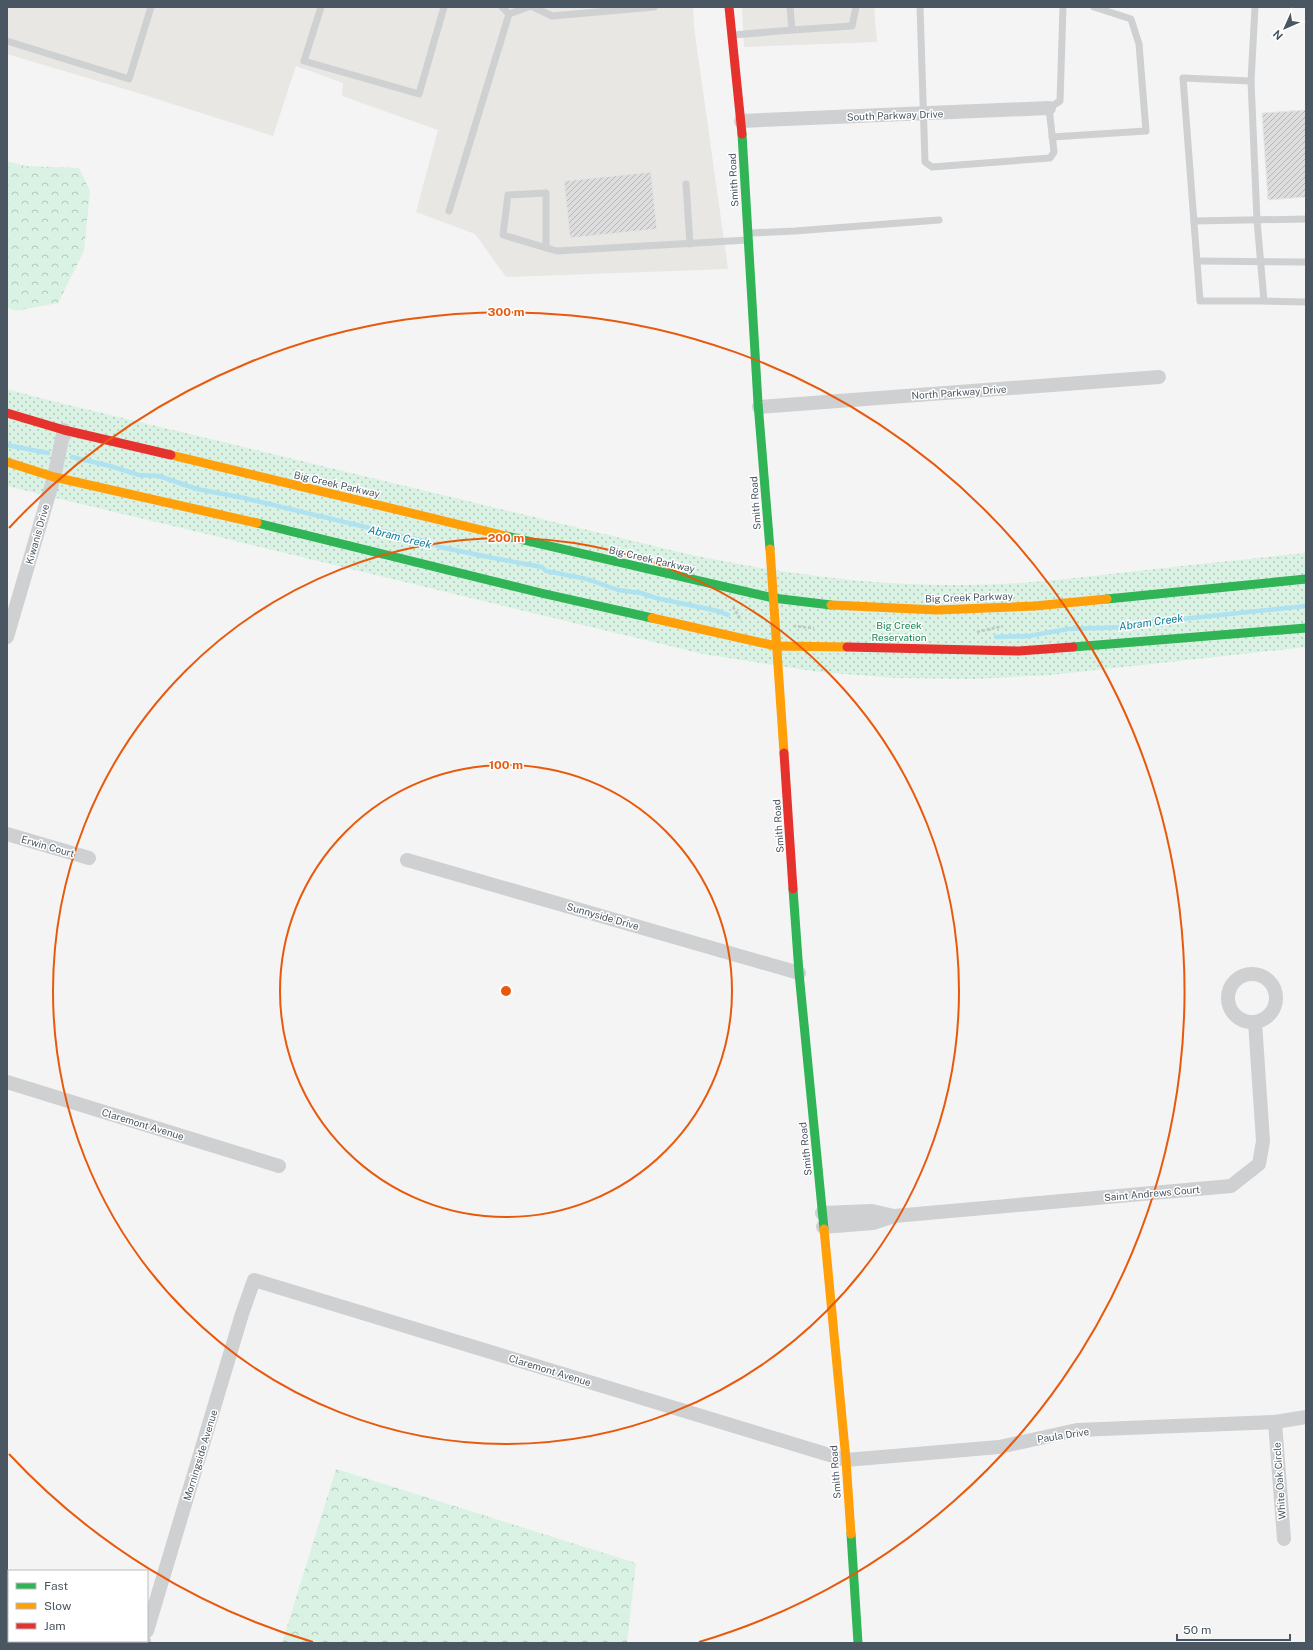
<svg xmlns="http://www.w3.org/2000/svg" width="1313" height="1650" font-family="'Public Sans',sans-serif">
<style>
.commercial{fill:#e8e7e3}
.grass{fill:url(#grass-dots)}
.forest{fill:url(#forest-crowns)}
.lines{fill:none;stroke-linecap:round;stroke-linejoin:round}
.stream{stroke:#aee2f0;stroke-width:4.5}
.building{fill:url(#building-hatch);stroke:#e5e6e7}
.path{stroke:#bcc7c4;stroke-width:2.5;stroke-dasharray:3 2;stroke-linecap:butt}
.lane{stroke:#ced0d2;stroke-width:7}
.street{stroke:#ced0d2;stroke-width:14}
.fast{stroke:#30b455;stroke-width:9}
.slow{stroke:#ff9f0a;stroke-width:9}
.jam{stroke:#e5322d;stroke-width:9}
.ring{fill:none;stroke:#e8590c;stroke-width:2}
.labels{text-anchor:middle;stroke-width:3;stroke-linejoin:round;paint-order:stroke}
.street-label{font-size:10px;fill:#4a5661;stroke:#fff}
.park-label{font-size:10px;fill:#17864f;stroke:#fff}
.water-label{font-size:11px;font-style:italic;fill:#0c7c9b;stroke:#fff}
.centre{fill:#e8590c;stroke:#fff;stroke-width:2}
.ring-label{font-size:12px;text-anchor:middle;font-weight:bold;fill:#e8590c;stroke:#fff;stroke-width:3;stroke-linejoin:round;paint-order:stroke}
</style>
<defs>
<pattern id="grass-dots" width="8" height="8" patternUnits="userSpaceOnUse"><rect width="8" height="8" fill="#d9f2e3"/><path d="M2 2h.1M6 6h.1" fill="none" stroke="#b2c7bb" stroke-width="1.8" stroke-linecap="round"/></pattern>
<pattern id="forest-crowns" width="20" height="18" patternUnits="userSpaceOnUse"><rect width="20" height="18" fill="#d9f2e3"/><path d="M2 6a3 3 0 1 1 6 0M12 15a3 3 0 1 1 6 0" fill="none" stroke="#b2c7bb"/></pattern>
<pattern id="building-hatch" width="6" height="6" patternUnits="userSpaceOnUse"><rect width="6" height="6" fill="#ddddde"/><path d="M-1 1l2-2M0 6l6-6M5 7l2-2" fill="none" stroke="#b5b6b7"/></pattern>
</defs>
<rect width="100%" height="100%" fill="#f4f4f4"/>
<g class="commercial">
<path d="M7 7H693L694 27 728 269 506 277 475 234 416 212 438 130 342 96 343 83 296 66 273 136 138 93 7 54Z"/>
<path d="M742 7H874L877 42 744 47Z"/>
</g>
<path class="grass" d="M7 389 44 399 687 554C779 573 869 586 963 585 1016 585 1068 579 1119 573 1182 566 1244 559 1306 553V647L1051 675 974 679 896 678 819 672 703 654 7 486Z"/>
<g class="forest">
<path d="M7 161 25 166 79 168 90 191 84 251 58 303 15 311 7 307Z"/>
<path d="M336 1469 636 1563 627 1643H282Z"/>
</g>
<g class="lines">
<g class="stream">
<path d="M7 445 48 453"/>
<path d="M72 457 110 466 139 475 159 476 197 489 244 498 424 541 440 547 488 557 542 567 546 571 587 579 618 590 641 593 656 598 718 611 728 615"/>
<path d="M996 637 1029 636 1068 629 1127 627 1154 621 1182 619 1306 606"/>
</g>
</g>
<g class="building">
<path d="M1306 110V197L1268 200 1262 113Z"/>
<path d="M651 172 657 229 570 238 564 181Z"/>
</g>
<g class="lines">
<g class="path">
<path d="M733 607 741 620"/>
<path d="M793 626 814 628"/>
<path d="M977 632 1003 626"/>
</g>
<g class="lane">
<path d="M321 7 304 61 419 94 444 7"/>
<path d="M502 7 509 14 528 7"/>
<path d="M533 7 552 16 654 7"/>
<path d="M920 7 925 162 932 167 1050 158 1054 152 1049 108 1060 101 1063 7"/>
<path d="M1255 7 1251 81 1257 220 1264 301 1306 302"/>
<path d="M792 30 852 26 856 7"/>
<path d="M733 35 792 30 790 7"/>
<path d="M7 41 129 79 151 7"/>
<path d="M1251 81 1183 78 1200 301H1264"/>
<path d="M1052 137 1146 131 1139 44 1131 19 1094 7"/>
<path d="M686 184 690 244"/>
<path d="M449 211 509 14"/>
<path d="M1194 221 1306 219"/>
<path d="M750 233 795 231 939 220"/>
<path d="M546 248V193L508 195 503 235 557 251 748 240"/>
<path d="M1197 261 1306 262"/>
</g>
<g class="street">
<path d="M741 121 1049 108"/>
<path d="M759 407 1159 377"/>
<path d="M7 637 54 477 64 430"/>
<path d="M7 834 89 858"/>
<path d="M407 860 799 973"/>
<circle cx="1252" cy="998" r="24"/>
<path d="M7 1082 279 1166"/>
<path d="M822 1213 872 1211 894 1216"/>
<path d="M823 1227 873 1223 894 1216 1231 1186 1259 1164 1263 1141 1255 1022"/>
<path d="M1275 1422 1284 1539"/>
<path d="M147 1631 242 1314 254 1280 846 1460 999 1447 1077 1430 1275 1422 1306 1417"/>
<path d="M143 1643 144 1641"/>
</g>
<g class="fast">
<path d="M742 134 758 403 770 549"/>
<path d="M257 523 541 593 652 618"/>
<path d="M506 536 773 598 831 605"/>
<path d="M1107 599 1306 579"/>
<path d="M1073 647 1306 628"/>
<path d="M793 889 799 973 824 1229"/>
<path d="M851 1534 858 1643"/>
</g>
<g class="slow">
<path d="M171 455 506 536"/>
<path d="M7 462 54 477 257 523"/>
<path d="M770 549 784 753"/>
<path d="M831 605 937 610 1035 606 1107 599"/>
<path d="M652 618 776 646 847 647"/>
<path d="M824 1229 846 1460 851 1534"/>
</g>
<g class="jam">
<path d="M729 7 742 134"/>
<path d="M7 413 64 430 171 455"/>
<path d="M847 647 1019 651 1073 647"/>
<path d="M784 753 793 889"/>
</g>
</g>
<g class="ring">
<circle cx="506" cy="991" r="226"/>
<circle cx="506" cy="991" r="453"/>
<path d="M313 1642A679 679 0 0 1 9 1454M9 528A679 679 0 1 1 699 1642"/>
</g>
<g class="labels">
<g class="street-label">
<text transform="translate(895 115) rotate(-2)" y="4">South Parkway Drive</text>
<text transform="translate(733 180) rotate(-93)" y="4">Smith Road</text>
<text transform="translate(959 392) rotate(-4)" y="4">North Parkway Drive</text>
<text transform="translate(337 484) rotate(13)" y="4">Big Creek Parkway</text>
<text transform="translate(755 503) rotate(-94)" y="4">Smith Road</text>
<text transform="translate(37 534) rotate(-74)" y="4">Kiwanis Drive</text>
<text transform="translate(652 559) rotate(13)" y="4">Big Creek Parkway</text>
<text transform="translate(969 597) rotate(-2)" y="4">Big Creek Parkway</text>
<text transform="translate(778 826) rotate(-94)" y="4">Smith Road</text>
<text transform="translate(48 846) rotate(16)" y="4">Erwin Court</text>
<text transform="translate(603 916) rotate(16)" y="4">Sunnyside Drive</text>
<text transform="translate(143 1124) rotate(17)" y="4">Claremont Avenue</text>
<text transform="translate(805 1149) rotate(-96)" y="4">Smith Road</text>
<text transform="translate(1152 1193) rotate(-5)" y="4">Saint Andrews Court</text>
<text transform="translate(550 1370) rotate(17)" y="4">Claremont Avenue</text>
<text transform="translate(1063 1435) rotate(-9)" y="4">Paula Drive</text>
<text transform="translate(200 1455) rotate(-73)" y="4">Morningside Avenue</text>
<text transform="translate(835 1472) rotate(-94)" y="4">Smith Road</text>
<text transform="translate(1279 1481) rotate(-94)" y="4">White Oak Circle</text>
</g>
<g class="park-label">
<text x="899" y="629">Big Creek<tspan x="899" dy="12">Reservation</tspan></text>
</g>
<g class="water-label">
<text transform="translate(400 537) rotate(14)" y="4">Abram Creek</text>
<text transform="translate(1151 622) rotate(-8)" y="4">Abram Creek</text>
</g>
</g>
<circle cx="506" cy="991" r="6" class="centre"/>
<g class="ring-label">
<text x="506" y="316">300 m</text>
<text x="506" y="542">200 m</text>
<text x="506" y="769">100 m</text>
</g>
<rect width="1313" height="1650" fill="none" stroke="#4a5661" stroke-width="16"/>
<rect x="8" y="1570" width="140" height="72" fill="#ffffff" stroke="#b7bbc0"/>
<rect x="16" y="1583" width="20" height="6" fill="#30b455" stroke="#b7bbc0"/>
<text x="44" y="1590" font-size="12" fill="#4a5661">Fast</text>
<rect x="16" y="1603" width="20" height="6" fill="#ff9f0a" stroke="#b7bbc0"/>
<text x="44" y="1610" font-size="12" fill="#4a5661">Slow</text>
<rect x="16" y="1623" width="20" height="6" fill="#e5322d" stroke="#b7bbc0"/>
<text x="44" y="1630" font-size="12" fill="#4a5661">Jam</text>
<g transform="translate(1285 28) rotate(225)" stroke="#ffffff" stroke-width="3" paint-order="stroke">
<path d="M0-3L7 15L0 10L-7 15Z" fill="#4a5661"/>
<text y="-6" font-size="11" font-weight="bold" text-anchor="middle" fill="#4a5661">N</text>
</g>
<path d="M1177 1634v6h113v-6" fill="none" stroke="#4a5661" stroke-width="2"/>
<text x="1183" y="1634" font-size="12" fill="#4a5661" stroke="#ffffff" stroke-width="3" paint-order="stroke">50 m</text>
</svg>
